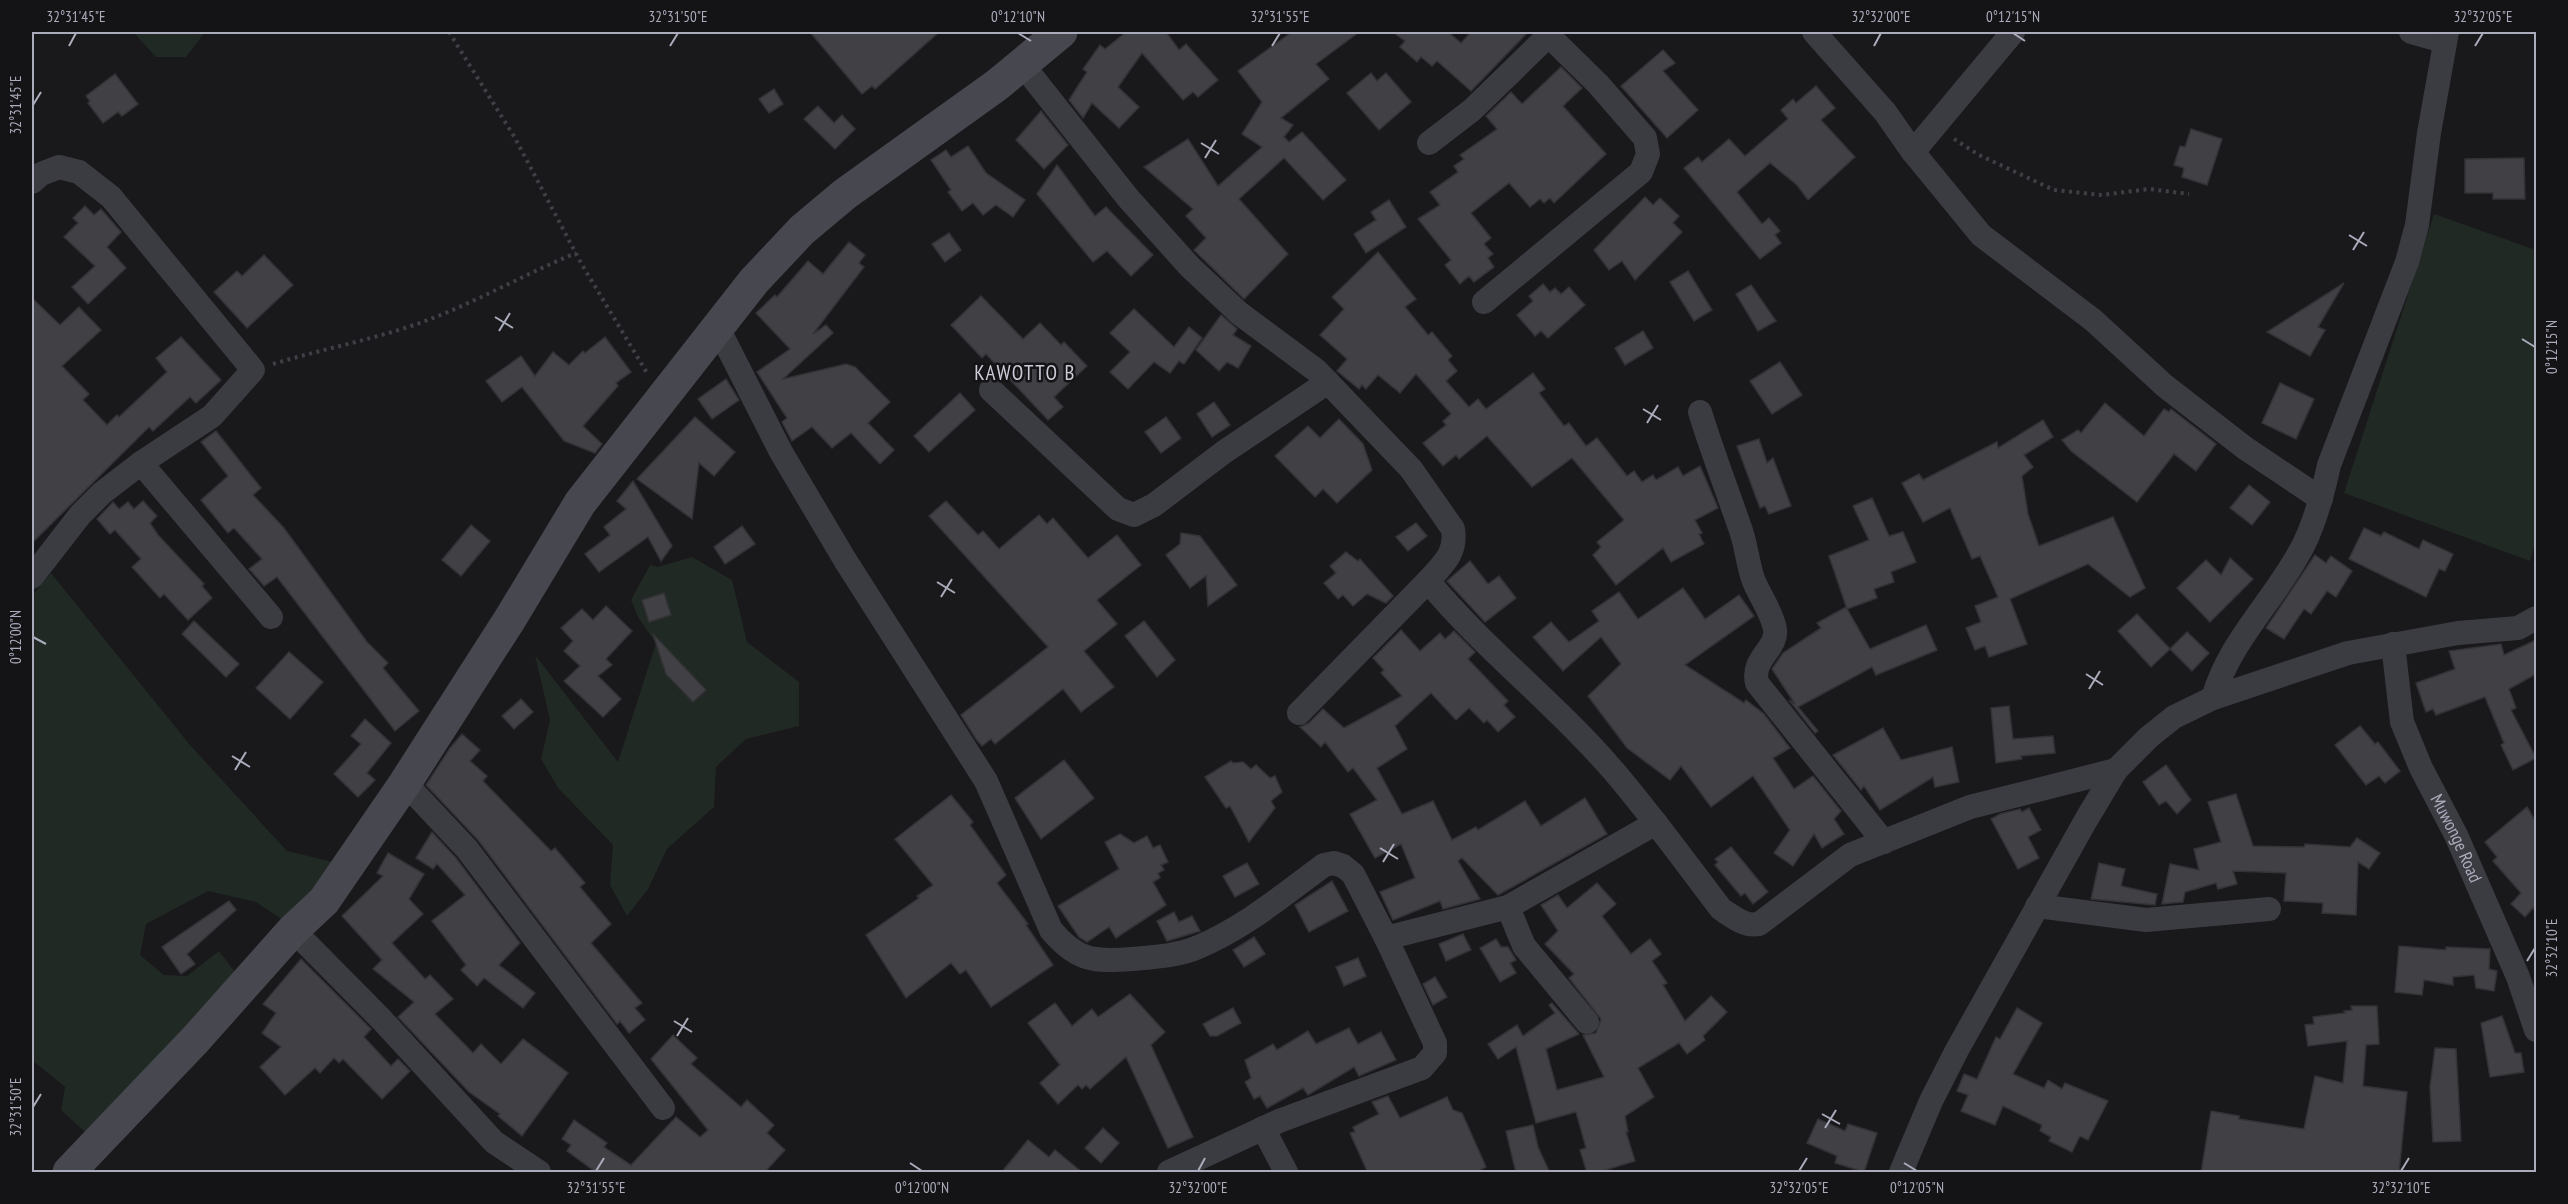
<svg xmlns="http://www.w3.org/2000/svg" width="2568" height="1204" font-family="'PT Sans Narrow',sans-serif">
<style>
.green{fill:#202923}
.building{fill:#404045;stroke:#333237;stroke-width:1.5}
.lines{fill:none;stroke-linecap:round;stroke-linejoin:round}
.path{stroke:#3f4047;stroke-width:4;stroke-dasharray:3 4.5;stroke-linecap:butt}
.street{stroke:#3b3b42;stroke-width:24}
.secondary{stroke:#474750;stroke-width:33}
.ticks{fill:none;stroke:#aaacbb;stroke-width:2}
.labels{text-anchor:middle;stroke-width:5;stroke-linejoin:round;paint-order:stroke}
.street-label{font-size:18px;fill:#aaacbb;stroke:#141316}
.quarter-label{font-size:21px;letter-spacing:1.5px;fill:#cbccd7;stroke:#141316}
.neatline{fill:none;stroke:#aaacbb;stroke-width:2}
.ticks-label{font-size:15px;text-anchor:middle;fill:#aaacbb}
</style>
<rect width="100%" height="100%" fill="#19181b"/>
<g class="green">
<path d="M133 32H205L186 57H156Z"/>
<path d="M2434 214 2536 250V541L2530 561 2344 493Z"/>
<path d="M692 557 732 580 747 642 799 682V726L746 739 716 767 714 807 667 849 648 889 627 916 610 885 613 845 558 788 541 759 550 720 535 655 618 762 656 643 639 619 631 600 650 565 658 567Z"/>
<path d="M51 573 190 745 287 851 346 865 292 926 256 902 208 891 146 924 140 955 164 975 187 976 219 951 242 981 88 1135 61 1110 65 1087 32 1060V596Z"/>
</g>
<g class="building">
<path d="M810 32H939L875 89 872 86 862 94Z"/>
<path d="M1123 32H1166L1179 50 1186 44 1218 80 1198 97 1193 92 1183 100 1142 53 1118 87 1139 107 1119 128 1092 103 1083 118 1069 100 1087 72 1083 69 1100 45 1105 49 1125 33Z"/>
<path d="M1292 32H1359L1316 64 1329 79 1281 118 1293 125 1284 137 1289 142 1302 132 1346 180 1323 200 1284 158 1239 199 1288 254 1244 299 1194 250 1206 238 1186 216 1193 209 1144 167 1188 139 1218 186 1262 147 1242 134 1262 102 1238 71Z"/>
<path d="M1393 32H1448L1461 43 1471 32H1528L1471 91 1437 61 1432 66 1421 57 1417 62 1400 47 1405 41Z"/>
<path d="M1663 50 1675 63 1663 71 1698 110 1667 138 1621 86Z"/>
<path d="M1561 67 1582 88 1563 106 1606 154 1554 203 1550 198 1544 203 1540 199 1530 207 1509 183 1471 213 1491 238 1484 244 1493 254 1488 258 1494 267 1474 282 1469 276 1460 284 1445 265 1451 260 1418 219 1440 205 1430 192 1458 172 1454 166 1464 159 1460 155 1497 129 1486 116 1511 92 1522 104Z"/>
<path d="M1371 73 1377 81 1386 73 1411 102 1379 130 1347 93Z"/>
<path d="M115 74 138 104 122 116 118 112 103 123 88 103 90 101 86 96Z"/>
<path d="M1816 86 1835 108 1821 120 1855 157 1808 200 1797 185 1770 163 1737 192 1762 224 1769 218 1780 231 1775 235 1781 243 1760 259 1684 168 1698 157 1702 162 1729 139 1745 156 1788 119 1781 110 1793 99 1796 103Z"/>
<path d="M774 89 783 104 769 113 759 99Z"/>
<path d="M818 106 834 123 842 115 855 129 835 149 804 119Z"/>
<path d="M1041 111 1068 145 1044 169 1016 140Z"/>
<path d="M2191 129 2222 139 2207 185 2182 177 2184 168 2174 165 2180 146 2185 147Z"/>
<path d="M968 146 986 173 1025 200 1013 217 996 205 983 215 973 203 962 211 948 192 951 190 931 160 946 150 951 157Z"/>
<path d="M2524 158 2525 199H2493V193H2465V159Z"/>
<path d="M1057 165 1095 216 1106 207 1153 255 1131 276 1107 251 1093 262 1037 194Z"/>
<path d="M1645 197 1653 205 1660 198 1679 216 1673 223 1682 232 1635 280 1622 261 1609 270 1594 250Z"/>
<path d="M1389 200 1406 227 1366 253 1354 234 1376 220 1371 212Z"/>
<path d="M85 206 94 215 101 209 121 232 107 247 126 268 88 304 72 287 95 266 64 237 78 223 73 218Z"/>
<path d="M949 233 961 250 945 262 932 244Z"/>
<path d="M849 242 865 255 859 263 864 267 813 334 826 325 833 333 783 379 846 364 855 367 890 402 868 423 894 450 880 464 851 433 832 448 812 427 792 441 782 422 787 418 757 372 790 349 756 313 775 295 777 297 808 261 823 274Z"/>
<path d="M1378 252 1416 299 1405 307 1428 335 1432 332 1452 356 1448 360 1457 371 1446 381 1469 407 1478 399 1486 409 1533 373 1545 389 1539 393 1564 426 1569 423 1586 446 1597 438 1627 476 1634 471 1642 482 1653 475 1656 480 1678 467 1683 476 1700 466 1718 508 1695 520 1702 533 1699 534 1704 544 1671 562 1663 548 1616 585 1593 555 1601 547 1597 542 1624 520 1572 458 1532 487 1487 436 1459 459 1456 455 1443 466 1423 443 1446 425 1443 421 1451 414 1416 374 1400 393 1378 375 1366 389 1362 385 1359 389 1337 371 1347 359 1320 335 1344 309 1332 297Z"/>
<path d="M264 255 293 285 247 328 214 292 237 271 242 276Z"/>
<path d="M1688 271 1712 310 1694 321 1670 282Z"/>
<path d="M2344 283 2318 327 2325 330 2310 356 2267 332Z"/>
<path d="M1543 284 1550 292 1555 288 1561 294 1569 287 1585 305 1548 338 1541 331 1535 336 1517 315 1533 301 1529 296Z"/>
<path d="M1751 285 1776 321 1758 331 1736 294Z"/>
<path d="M981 296 1023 339 1040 323 1061 345 1064 342 1087 366 1054 397 1063 407 1048 420 986 354 982 358 951 325Z"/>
<path d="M32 298 60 325 79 307 101 330 62 366 89 394 83 400 107 425 117 415 119 417 167 372 156 358 181 337 221 380 196 403 190 397 153 431 149 427 32 543Z"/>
<path d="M1134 309 1174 347 1189 327 1202 338 1184 364 1179 361 1170 373 1154 362 1128 389 1110 372 1130 352 1110 333Z"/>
<path d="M1221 315 1237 329 1233 335 1251 346 1238 368 1227 362 1219 371 1196 350Z"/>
<path d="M1643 331 1653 348 1625 365 1615 348Z"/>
<path d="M605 337 631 372 616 383 618 386 583 426 602 444 595 453 564 441 522 387 502 402 486 381 521 356 535 376 553 352 569 365 583 351 585 353Z"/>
<path d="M1780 362 1802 395 1772 414 1750 381Z"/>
<path d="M726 379 739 400 712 419 698 399Z"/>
<path d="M2280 383 2314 399 2296 439 2262 423Z"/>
<path d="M960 393 975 410 929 452 914 436Z"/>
<path d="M1214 402 1230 425 1212 437 1197 414Z"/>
<path d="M2105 403 2144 436 2164 409 2169 412 2171 409 2216 444 2196 471 2174 454 2137 502 2071 451 2062 440 2078 430 2081 433Z"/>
<path d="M695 417 735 452 714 476 699 463 692 519 637 479Z"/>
<path d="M1166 417 1181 438 1161 453 1145 432Z"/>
<path d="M1339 419 1363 444 1372 470 1337 503 1323 489 1315 497 1275 456 1308 426 1320 438Z"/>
<path d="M2043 420 2053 437 2024 455 2033 467 2022 476 2028 514 2039 546 2113 517 2145 588 2130 597 2088 564 2010 599 2027 644 1989 657 1985 646 1975 650 1966 628 1981 622 1975 606 1998 597 1980 556 1972 559 1950 508 1923 522 1902 483 1919 474 1923 480 1997 442 1998 448Z"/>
<path d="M216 431 261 488 253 495 284 528 367 642 388 663 383 668 419 711 395 731 277 577 264 586 251 571 249 569 262 559 234 528 228 533 201 500 228 476 201 442Z"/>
<path d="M1759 439 1767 463 1773 458 1791 506 1769 514 1765 506 1760 508 1737 446Z"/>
<path d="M633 481 672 546 661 561 648 537 599 572 585 554 610 535 604 527 626 509 617 501Z"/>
<path d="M2249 485 2270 502 2252 525 2230 508Z"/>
<path d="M1872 498 1889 536 1903 532 1916 562 1891 572 1894 582 1874 589 1877 598 1847 609 1829 556 1869 540 1853 506Z"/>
<path d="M143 501 157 516 150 523 158 535 204 584 202 586 212 598 188 620 164 594 160 598 132 567 141 559 115 530 110 534 97 519 113 502 119 509 128 502 134 509Z"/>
<path d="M946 501 978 535 983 531 999 549 1039 515 1047 524 1053 518 1088 558 1117 535 1141 565 1097 600 1117 624 1084 651 1114 687 1081 712 1063 689 995 744 991 739 982 746 976 739 961 715 1048 647 929 516Z"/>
<path d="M1416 523 1427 536 1408 551 1396 537Z"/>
<path d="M471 525 490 541 461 576 442 560Z"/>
<path d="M742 526 755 544 725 564 714 547Z"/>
<path d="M2364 528 2381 536 2384 532 2419 549 2423 540 2453 554 2445 571 2439 569 2426 597 2349 559Z"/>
<path d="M1181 533 1200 536 1237 585 1208 606 1206 576 1190 588 1166 555 1180 544Z"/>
<path d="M1346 552 1358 561 1360 559 1393 596 1386 603 1367 594 1353 606 1343 595 1338 599 1324 583 1336 573 1330 566Z"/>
<path d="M2315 555 2326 563 2331 556 2352 571 2336 597 2327 591 2311 614 2304 609 2284 639 2266 628Z"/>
<path d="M2230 558 2253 579 2210 622 2177 588 2206 560 2221 575Z"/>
<path d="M1470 561 1488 584 1499 576 1516 598 1485 622 1447 581Z"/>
<path d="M1683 588 1705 619 1739 595 1754 616 1685 665 1744 703 1746 700 1764 714 1790 748 1773 758 1794 789 1813 776 1841 811 1834 819 1844 834 1822 848 1814 834 1793 866 1774 853 1790 830 1753 776 1711 807 1681 766 1670 780 1627 748 1588 696 1621 664 1601 637 1563 671 1533 637 1551 622 1569 642 1599 621 1592 611 1619 592 1638 619Z"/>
<path d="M664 593 671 615 649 622 642 600Z"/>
<path d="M606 606 632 631 606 659 612 665 598 676 621 699 603 717 564 681 580 666 564 651 573 641 561 628 582 609 593 620Z"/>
<path d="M1846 607 1870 649 1926 625 1937 650 1876 675 1872 667 1798 707 1818 731 1815 733 1789 700 1795 704 1772 669 1783 653 1821 628 1817 623Z"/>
<path d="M2137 614 2170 649 2151 667 2118 631Z"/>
<path d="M194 621 239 664 226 677 182 634Z"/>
<path d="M1144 621 1175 660 1157 677 1125 636Z"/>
<path d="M1401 630 1420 651 1440 633 1445 639 1454 631 1475 652 1468 659 1508 701 1504 705 1515 717 1498 732 1487 720 1484 723 1469 708 1456 720 1431 693 1395 726 1407 749 1377 768 1402 814 1433 801 1452 840 1476 827 1478 830 1525 801 1541 826 1585 798 1607 834 1498 895 1462 858 1458 861 1480 899 1443 909 1440 901 1393 920 1380 892 1415 878 1401 844 1375 858 1350 814 1377 800 1353 768 1348 772 1325 742 1321 747 1300 727 1309 723 1323 709 1344 728 1402 696 1381 673 1384 670 1373 658Z"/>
<path d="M2187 632 2209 653 2192 671 2170 649Z"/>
<path d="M653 634 706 690 693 702 666 674Z"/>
<path d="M2536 640V674L2509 689 2516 708 2511 710 2536 758 2513 770 2501 745 2504 743 2485 697 2436 715 2433 709 2426 712 2416 683 2455 669 2449 651 2501 644 2504 655Z"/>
<path d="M289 652 323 682 290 719 256 688Z"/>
<path d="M521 699 533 712 514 729 502 716Z"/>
<path d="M2009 706 2013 739 2053 736 2055 753 2021 756 2022 759 1996 763 1991 708Z"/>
<path d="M365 719 391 743 367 773 375 780 358 797 334 774 361 744 351 736Z"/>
<path d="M2360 726 2375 744 2378 742 2400 771 2385 783 2379 776 2366 785 2335 745Z"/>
<path d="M1883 728 1901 760 1952 747 1959 782 1935 787 1933 777 1880 810 1864 786 1861 790 1833 755Z"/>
<path d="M462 734 480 750 470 761 487 776 483 781 551 851 555 848 585 883 580 887 611 924 591 943 642 1003 635 1008 645 1020 629 1033 620 1021 617 1024 478 840 426 785 450 748Z"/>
<path d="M1064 760 1094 798 1041 839 1015 798Z"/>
<path d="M1231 761 1233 763 1243 762 1251 769 1256 765 1270 778 1275 776 1282 792 1271 801 1275 808 1249 842 1230 806 1226 808 1205 777Z"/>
<path d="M2166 765 2191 800 2177 814 2166 801 2159 805 2143 782Z"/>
<path d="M2236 794 2253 846 2304 847 2305 844 2350 847 2357 838 2380 853 2369 869 2358 862 2356 915 2322 913 2323 903 2284 901 2286 873 2233 871 2237 884 2218 889 2216 883 2185 892 2183 902 2162 904 2170 864 2199 870 2194 849 2221 842 2208 802Z"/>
<path d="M951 795 973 822 970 825 1006 875 997 883 1028 924 1026 925 1053 965 991 1007 966 970 960 974 951 963 906 998 866 935 919 898 917 896 933 885 895 839Z"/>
<path d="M2527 807 2536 822V912L2533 908 2525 917 2511 904 2521 893 2493 861 2497 857 2485 842Z"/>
<path d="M2029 808 2041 830 2028 837 2039 858 2018 869 1991 819 2000 814 2020 809 2022 812Z"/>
<path d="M432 832 456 858 520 943 499 965 535 993 523 1008 484 978 477 986 461 970 466 965 432 921 465 895 437 864 433 869 416 858Z"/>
<path d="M1120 834 1134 843 1147 836 1153 848 1160 845 1168 862 1161 865 1164 870 1158 873 1160 878 1153 882 1166 905 1116 938 1109 927 1087 942 1079 937 1058 906 1119 869 1105 842Z"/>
<path d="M1731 847 1768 892 1753 904 1745 893 1741 896 1715 865 1718 862 1715 859Z"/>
<path d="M388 853 424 874 409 899 423 914 392 943 425 979 430 975 453 999 435 1014 473 1053 481 1044 501 1064 523 1039 568 1073 522 1136 498 1116 500 1114 469 1092 398 1017 414 1002 373 969 382 960 342 916 383 876 377 873Z"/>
<path d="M1247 863 1259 884 1235 897 1223 876Z"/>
<path d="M2099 863 2125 869 2121 886 2157 894 2155 905 2091 899Z"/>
<path d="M1332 881 1348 911 1309 932 1295 905Z"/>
<path d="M1597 883 1616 904 1602 916 1631 954 1650 939 1661 954 1652 961 1667 983 1663 985 1685 1021 1711 996 1727 1012 1703 1036 1705 1040 1687 1054 1679 1043 1638 1068 1654 1097 1625 1116 1628 1132H1626L1635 1161 1596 1173H1587L1580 1150 1586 1148 1576 1112 1536 1123 1516 1047 1498 1059 1488 1044 1517 1025 1523 1036 1555 1013 1549 1005 1552 1003 1579 1034 1546 1049 1557 1090 1604 1077 1583 1035 1596 1033 1601 1019 1569 978 1574 974 1545 944 1558 931 1541 905 1558 895 1567 908Z"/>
<path d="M229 901 236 910 187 954 195 964 181 974 162 947Z"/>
<path d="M1174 912 1179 922 1192 916 1200 931 1167 941 1157 921Z"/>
<path d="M1463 934 1471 950 1446 961 1439 944Z"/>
<path d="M1254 937 1265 954 1244 967 1233 950Z"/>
<path d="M1496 939 1501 947H1508L1516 960 1510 963 1516 973 1500 982 1480 948Z"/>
<path d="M2399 946 2446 950V947L2490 949 2489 969 2497 971 2494 991 2476 988 2474 975 2453 977V985L2424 980 2422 995 2395 992Z"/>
<path d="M1358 958 1366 976 1344 986 1336 967Z"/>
<path d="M301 959 371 1029 364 1037 391 1066 398 1059 410 1071 382 1099 343 1059 339 1063 334 1058 320 1073 315 1068 285 1095 260 1067 281 1047 262 1033 276 1013 263 1004Z"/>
<path d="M1435 977 1447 997 1433 1005 1423 984Z"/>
<path d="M1130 994 1165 1032 1151 1045 1193 1137 1168 1148 1126 1057 1090 1089 1086 1085 1082 1089 1078 1085 1058 1104 1040 1083 1060 1065 1028 1023 1055 1003 1072 1026 1092 1009 1098 1017Z"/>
<path d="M2351 1006H2377L2379 1044 2366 1045 2363 1086 2407 1092 2399 1173H2201L2211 1111 2239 1116V1119L2304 1129 2315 1076 2343 1083 2347 1041 2308 1046 2305 1025 2314 1024 2313 1017 2345 1013 2344 1011 2352 1010Z"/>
<path d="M1233 1008 1241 1023 1217 1036H1210L1203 1024Z"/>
<path d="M2017 1008 2042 1023 2013 1074 2044 1088 2048 1080 2062 1089 2065 1083 2108 1101 2088 1140 2080 1136 2072 1152 2049 1141 2051 1137 2040 1131 2042 1125 2003 1106 1995 1125 1961 1111 1968 1095 1957 1091 1964 1074 1977 1079 1996 1037 2000 1039Z"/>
<path d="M2502 1016 2515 1053H2521L2524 1072 2490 1077 2481 1023Z"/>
<path d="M1349 1028 1358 1044 1381 1032 1396 1060 1359 1076 1354 1067 1308 1095 1303 1088 1267 1108 1260 1096 1254 1099 1245 1082 1251 1078 1245 1060 1273 1044 1277 1050 1308 1031 1316 1044Z"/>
<path d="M673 1035 697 1058 691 1064 741 1107 747 1100 774 1125 767 1133 785 1150 764 1173H597L567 1151 571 1145 562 1139 574 1120 607 1143 604 1147 631 1165 676 1117 700 1137 708 1130 651 1059Z"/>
<path d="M2435 1048 2456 1049 2461 1141 2433 1142 2430 1087Z"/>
<path d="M1388 1096 1400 1118 1447 1097 1453 1110 1462 1113 1486 1167 1475 1173H1368L1350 1133 1355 1132 1353 1127 1379 1114 1372 1102Z"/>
<path d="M1818 1119 1845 1131 1848 1124 1877 1133 1864 1172 1835 1163 1837 1156 1807 1143Z"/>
<path d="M1533 1125 1538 1147 1550 1173H1516L1506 1131Z"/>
<path d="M1103 1128 1119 1143 1101 1163 1085 1148Z"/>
<path d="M1028 1140 1049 1157 1055 1150 1083 1173H1001Z"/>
</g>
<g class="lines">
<g class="path">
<path d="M449 32 515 138 581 263 647 373"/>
<path d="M1954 139 1979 155 2054 190 2102 195 2149 189 2189 194"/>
<path d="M273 364C319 350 366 341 411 326 468 307 520 276 576 253"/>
</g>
<g class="street">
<path d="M1814 32 1885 112 1913 152 1981 235 2093 320 2165 386 2245 448 2321 499"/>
<path d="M2411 32 2443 41"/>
<path d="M1022 64 1128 198 1190 267 1239 313 1317 371 1411 469 1453 529C1457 553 1443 564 1428 581 1484 649 1554 702 1611 768 1650 813 1685 862 1721 909 1732 916 1745 927 1759 924L1850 855 1970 807 2116 770"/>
<path d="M1429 143 1472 110 1549 35"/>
<path d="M1913 152 2013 32"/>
<path d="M32 182 41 174 59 167 79 172 111 197 253 370 212 416 141 463 102 493 80 515 32 577"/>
<path d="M1484 302 1641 172 1648 154 1645 138 1598 84 1545 32"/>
<path d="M718 328 781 452 845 560 986 781 1051 930C1077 961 1094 962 1132 959 1153 957 1176 956 1196 948 1243 929 1283 895 1324 865L1334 863 1343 866 1353 874 1386 938 1435 1043V1053L1422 1068 1279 1121 1169 1172"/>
<path d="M991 390 1118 509 1134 515 1154 505 1224 452 1328 382"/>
<path d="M1700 412C1712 451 1726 487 1739 525 1746 542 1747 561 1753 579 1759 595 1772 612 1775 629 1778 649 1751 658 1757 683L1884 842"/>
<path d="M141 463 271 617"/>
<path id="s1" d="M2393 644 2402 722 2421 768 2456 835 2518 977 2536 1030"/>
<path d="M2213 698C2230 639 2277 598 2304 544 2316 519 2323 493 2329 465L2407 262 2417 225 2429 133 2447 32"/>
<path d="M1299 713 1428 581"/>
<path d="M405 783 467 849 663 1108"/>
<path d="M2037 906 2146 920 2269 909"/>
<path d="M1508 907 1524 946 1587 1022"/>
<path d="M293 930 382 1020 494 1142 539 1172"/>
<path d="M1386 938 1508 907 1656 823"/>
<path d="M1263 1128 1286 1172"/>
<path d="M1901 1172 1931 1101 1957 1050 2086 820 2116 770 2149 737 2174 717 2213 698 2348 653 2458 633 2518 628 2536 618"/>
</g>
<path class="secondary" d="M69 1172 195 1040 293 930 324 901 405 783 510 619 580 503 754 281 802 230 845 194 997 85 1061 32"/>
</g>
<path class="ticks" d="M1018 33 1031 41M2013 33 2025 41M69 46 76 33M670 46 678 33M1272 46 1280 33M1874 46 1881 33M2475 46 2483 33M33 105 41 92M1201 143 1219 154M1205 158 1216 140M2349 235 2367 246M2353 250 2364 232M495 317 513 328M499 331 510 313M2522 339 2535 347M1643 409 1661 420M1647 423 1658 405M937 582 955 593M941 597 952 579M33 637 46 644M2086 674 2103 685M2089 689 2100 671M232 756 250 767M235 770 246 752M1380 848 1398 859M1383 862 1394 844M2527 961 2535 948M674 1021 692 1032M677 1036 688 1018M33 1107 41 1094M1822 1114 1840 1124M1825 1128 1836 1110M910 1163 922 1171M1904 1163 1917 1171M596 1171 604 1158M1198 1171 1205 1158M1799 1171 1807 1158M2401 1171 2409 1158"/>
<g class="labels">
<g class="street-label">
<text dy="6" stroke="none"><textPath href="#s1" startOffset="207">Muwonge Road</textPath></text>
</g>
<g class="quarter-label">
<text x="1025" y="380">KAWOTTO B</text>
</g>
</g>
<rect width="2568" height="1204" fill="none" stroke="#141316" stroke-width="66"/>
<rect x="33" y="33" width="2502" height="1138" class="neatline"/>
<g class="ticks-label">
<text x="76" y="22">32°31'45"E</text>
<text x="678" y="22">32°31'50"E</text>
<text x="1018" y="22">0°12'10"N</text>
<text x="1280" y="22">32°31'55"E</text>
<text x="1881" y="22">32°32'00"E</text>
<text x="2013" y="22">0°12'15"N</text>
<text x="2483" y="22">32°32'05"E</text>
<text transform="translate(16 105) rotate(-90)" y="5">32°31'45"E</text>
<text transform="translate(2552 347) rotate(-90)" y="5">0°12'15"N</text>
<text transform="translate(16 637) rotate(-90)" y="5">0°12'00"N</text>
<text transform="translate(2552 948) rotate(-90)" y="5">32°32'10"E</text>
<text transform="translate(16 1107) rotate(-90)" y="5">32°31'50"E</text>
<text x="596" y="1193">32°31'55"E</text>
<text x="922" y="1193">0°12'00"N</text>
<text x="1198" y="1193">32°32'00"E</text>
<text x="1799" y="1193">32°32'05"E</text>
<text x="1917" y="1193">0°12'05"N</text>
<text x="2401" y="1193">32°32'10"E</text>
</g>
</svg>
